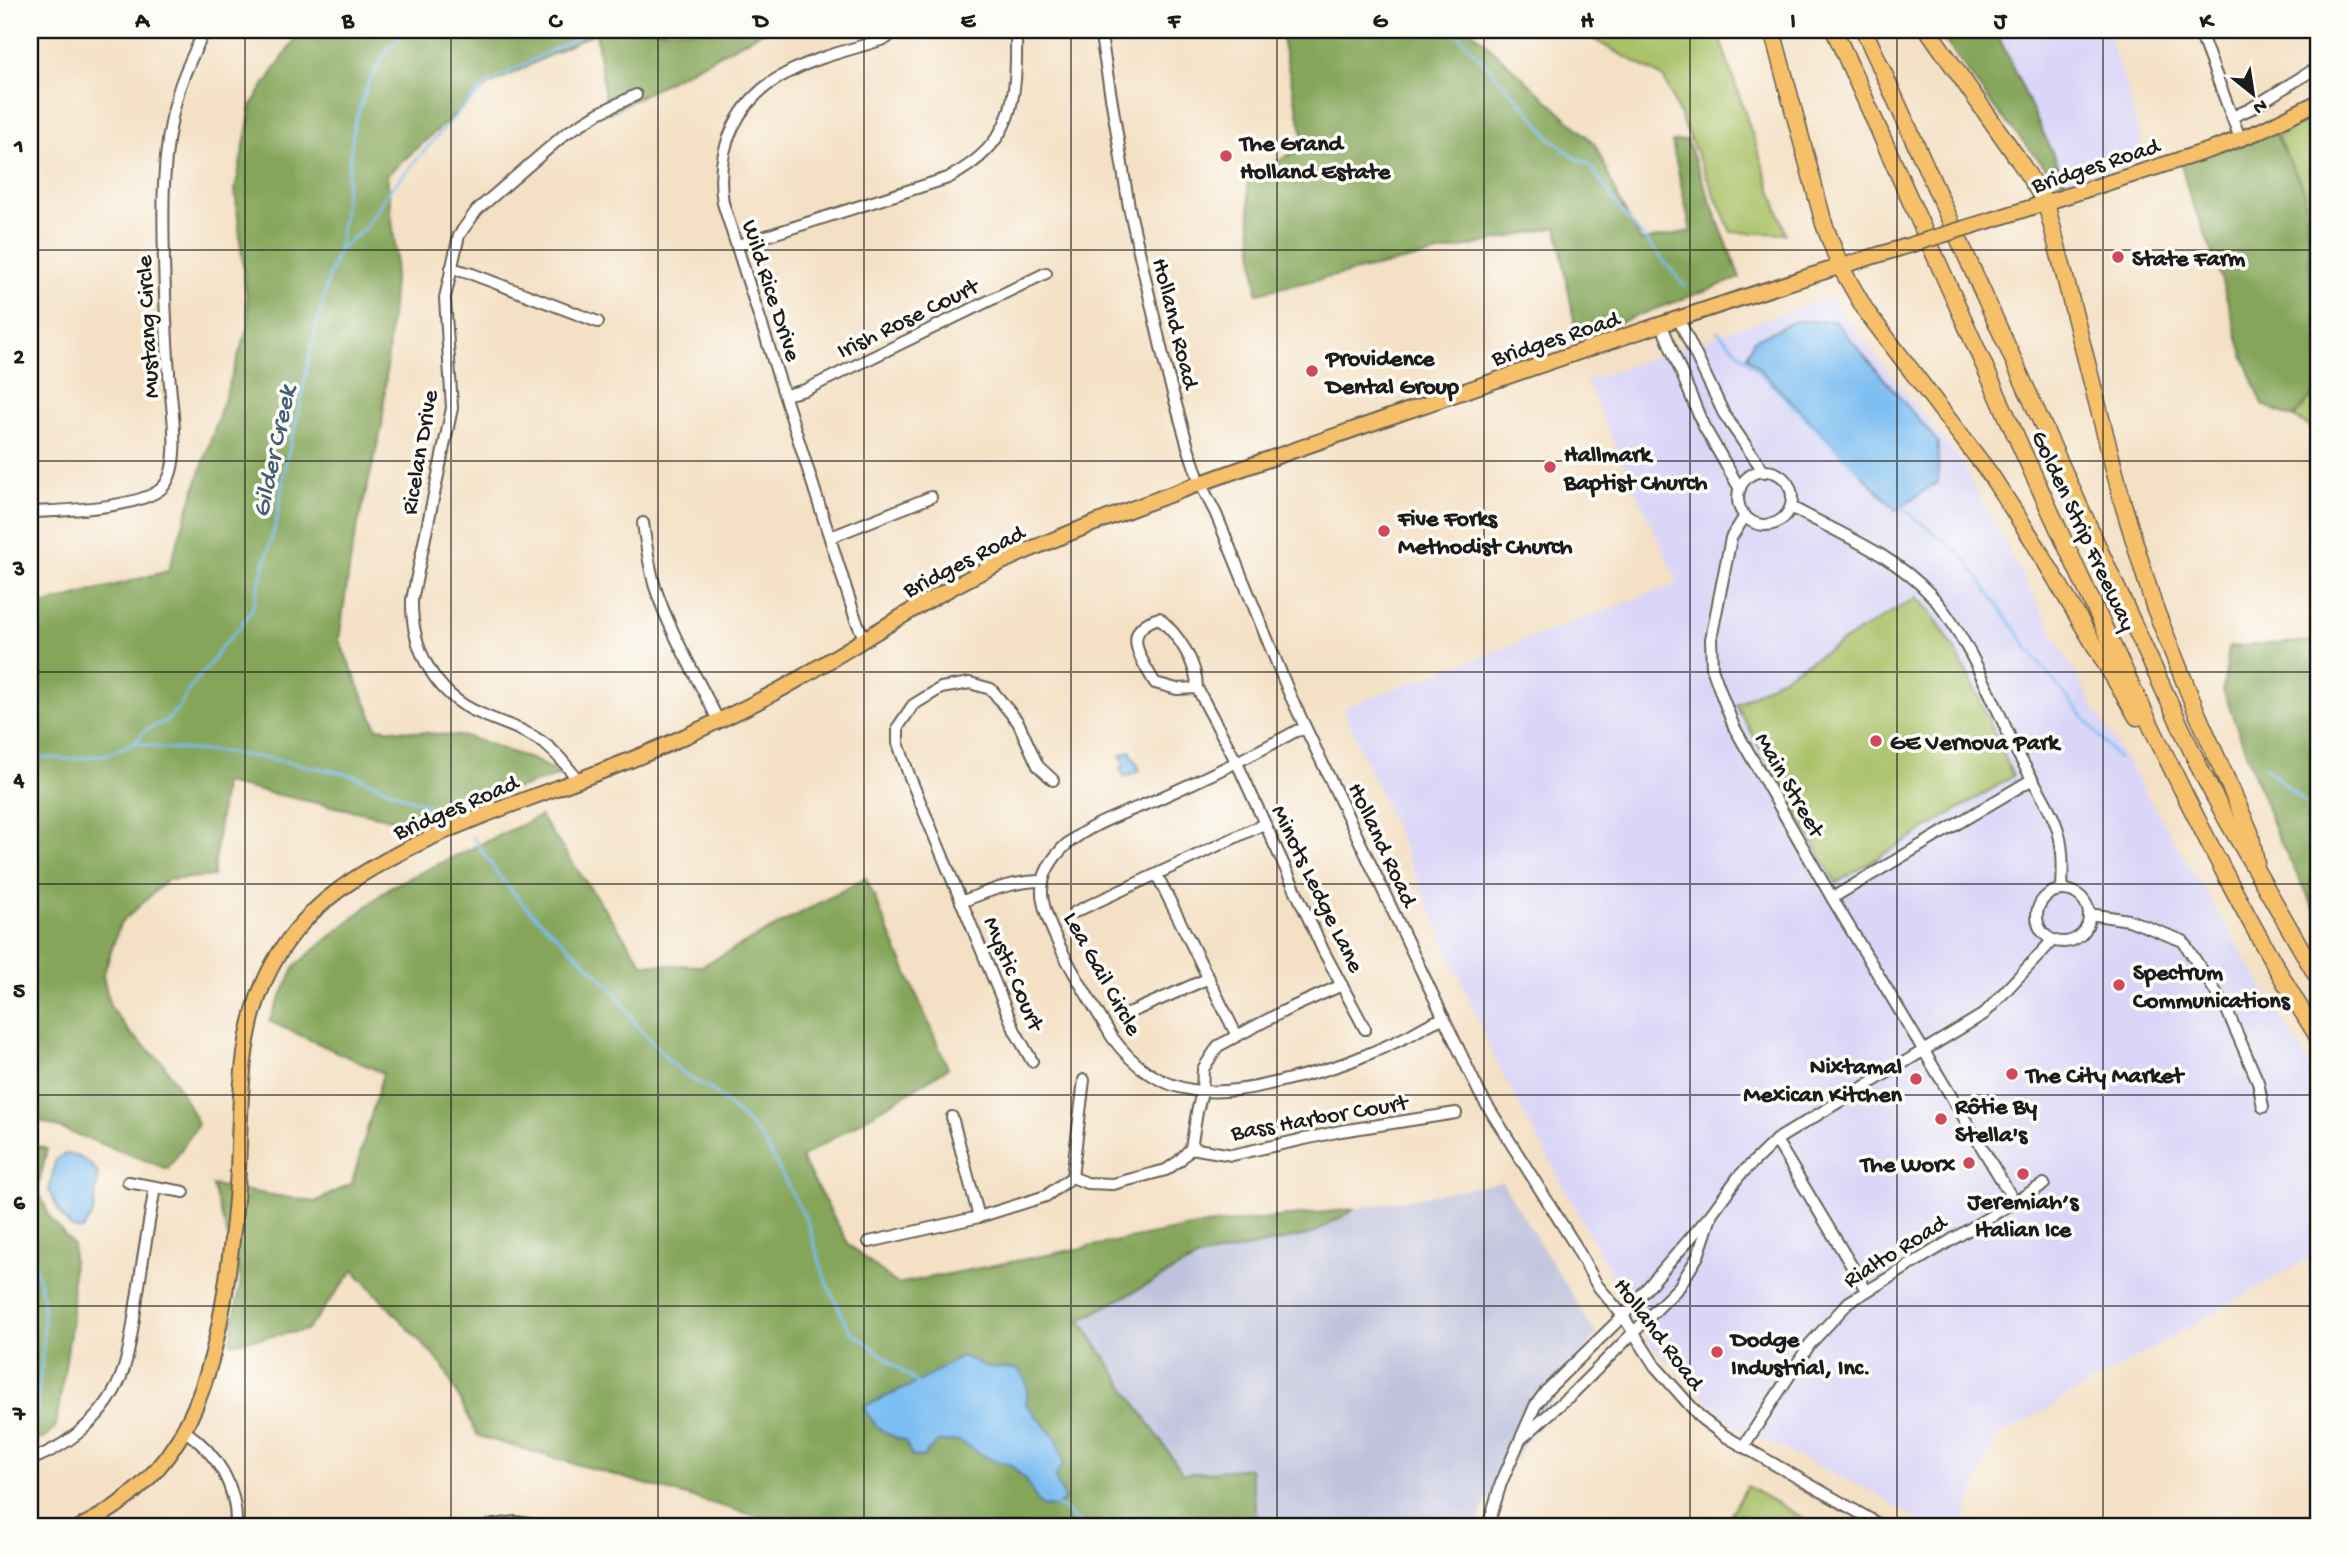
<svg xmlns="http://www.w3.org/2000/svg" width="2348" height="1556" font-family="'Gochi Hand',sans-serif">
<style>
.built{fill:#dad6f7}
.industrial{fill:#c0c2dd}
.green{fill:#a7bf65;stroke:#626e40;stroke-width:2}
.forest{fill:#85a65a;stroke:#50613b;stroke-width:2}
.water{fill:#7dbef2;stroke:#4c6d87;stroke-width:2}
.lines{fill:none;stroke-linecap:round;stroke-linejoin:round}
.stream{stroke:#7dbef2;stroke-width:2.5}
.minor-casing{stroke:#686157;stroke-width:14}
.major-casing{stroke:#686157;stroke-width:18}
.highway-casing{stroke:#686157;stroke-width:19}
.minor{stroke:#fff;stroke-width:10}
.major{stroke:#f6c06b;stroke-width:14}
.highway{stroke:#f6c06b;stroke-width:16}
.major-bridge-casing{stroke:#686157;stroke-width:18;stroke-linecap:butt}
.major-bridge{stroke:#f6c06b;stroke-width:14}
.grid{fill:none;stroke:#1c1c1c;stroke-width:2;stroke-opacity:0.55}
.poi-dot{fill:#d1495b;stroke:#fdfcf7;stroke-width:2.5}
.labels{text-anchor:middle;stroke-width:7;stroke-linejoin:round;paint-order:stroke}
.poi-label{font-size:24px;font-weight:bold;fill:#1c1c1c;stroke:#fdfcf7;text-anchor:start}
.street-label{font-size:24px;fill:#1c1c1c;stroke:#fdfcf7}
.water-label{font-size:26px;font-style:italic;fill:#435d72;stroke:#fdfcf7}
.neatline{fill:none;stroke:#1c1c1c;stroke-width:2.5}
.grid-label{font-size:23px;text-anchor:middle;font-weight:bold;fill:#1c1c1c}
</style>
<rect width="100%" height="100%" fill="#fdfcf7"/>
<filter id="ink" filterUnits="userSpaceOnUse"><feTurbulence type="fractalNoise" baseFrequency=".0143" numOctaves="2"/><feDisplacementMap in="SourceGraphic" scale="14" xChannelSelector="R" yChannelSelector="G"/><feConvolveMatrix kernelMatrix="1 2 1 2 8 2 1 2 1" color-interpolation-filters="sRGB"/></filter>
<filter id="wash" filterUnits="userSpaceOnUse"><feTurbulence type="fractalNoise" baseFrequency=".00686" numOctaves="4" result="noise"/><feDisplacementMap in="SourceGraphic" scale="28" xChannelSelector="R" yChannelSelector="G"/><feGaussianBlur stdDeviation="1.57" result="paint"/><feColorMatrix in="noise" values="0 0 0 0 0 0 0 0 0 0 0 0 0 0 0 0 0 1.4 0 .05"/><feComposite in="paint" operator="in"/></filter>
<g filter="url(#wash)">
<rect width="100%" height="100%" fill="#f4e0c4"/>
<g class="built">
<path d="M1998 30H2107L2126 85 2146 162 2067 184 2000 40Z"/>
<path d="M1829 297 1959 459 2093 706 2318 1078V1253L1996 1438 1962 1526H1927L1873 1492 1734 1426 1648 1342 1496 1062 1343 708 1678 583 1586 381Z"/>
</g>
<path class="industrial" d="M1502 1182 1596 1334 1483 1508 1479 1526H1258L1250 1469 1183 1474 1080 1320 1198 1258 1312 1234 1355 1209Z"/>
<g class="green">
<path d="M1576 30H1717L1786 234 1731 232 1663 77Z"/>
<path d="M2318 114V332L2310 270 2277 138Z"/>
<path d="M2318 389V431L2294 418Z"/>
<path d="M1917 597C1960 642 1987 719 2013 776L1836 883 1736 705Z"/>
<path d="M1747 1486 1817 1526H1724Z"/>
</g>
<g class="forest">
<path d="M301 30H766L607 114 596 32 487 86 387 175 396 255 382 426 352 549 339 640 377 728 469 737 536 761 561 775 406 822 224 783 213 876 167 880 120 924 103 976 110 1006 130 1033 163 1063 182 1093 198 1124 168 1169 30 1117V608L168 571 249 323 235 190 252 104Z"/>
<path d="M1280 30H1471L1595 144 1620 202 1641 241 1691 231 1672 142 1687 140 1740 278 1577 338 1557 227 1257 293 1247 180 1305 145Z"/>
<path d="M1937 30H1998L2000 40 2067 184 2053 176 1996 110Z"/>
<path d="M2269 121 2305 192 2310 270 2318 332V389L2294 418 2263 405 2243 355 2215 258 2189 195 2178 152 2249 130Z"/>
<path d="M2311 641H2318V916L2276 833 2223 690 2229 647Z"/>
<path d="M540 816 643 964 702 966 866 878 948 1068 801 1158 849 1245 897 1284 1196 1226 1355 1209 1312 1234 1198 1258 1080 1320 1183 1474 1250 1468 1258 1526H791L478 1436 443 1366 354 1270 307 1330 230 1343 241 1280 212 1185 315 1202 352 1183 383 1073 269 1021 296 965 390 887Z"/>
<path d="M30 1144 47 1149 38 1189 50 1218 73 1245 72 1320 56 1426 45 1438 30 1443V1362L35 1359 30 1338Z"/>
</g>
<g class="water">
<path d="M1795 321H1835L1938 442V482L1896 510 1747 356 1754 340Z"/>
<path d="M1130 751 1140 770 1125 778 1120 768 1125 764 1120 756Z"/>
<path d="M66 1154C77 1154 93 1164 98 1174L93 1214 82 1230 72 1228 62 1217 49 1191 55 1162 60 1156Z"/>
<path d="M962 1356 987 1367 1017 1369C1029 1380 1028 1389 1026 1404L1057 1440 1064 1462 1055 1478 1065 1499 1056 1507 1041 1506 1024 1478 1011 1465 992 1460 959 1441 938 1442 922 1457 912 1456 905 1441C881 1433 876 1428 863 1407L916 1383Z"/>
</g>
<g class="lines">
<g class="stream">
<path d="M1454 30 1527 109 1552 140 1577 159 1590 165 1622 212 1685 286"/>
<path d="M340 249 365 228 390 190 457 114 487 84 592 30"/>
<path d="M1717 331 1862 474"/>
<path d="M1899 505 1963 556 2036 659 2118 759"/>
<path d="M135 742 161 748 223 752 277 760 353 775 430 807 456 814"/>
<path d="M30 757 70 759 109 754 135 742 146 730 166 721 179 708 190 688 211 663 222 646 240 627 252 610 276 523 285 466 299 410 312 343 330 273 339 250 354 125 369 81 387 50 406 30"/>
<path d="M2265 766 2318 815"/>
<path d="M472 836 499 876 526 907 597 973 616 993 637 1025 668 1060 690 1078 711 1089 752 1127 765 1143 807 1221 827 1284 850 1331 861 1338 918 1384"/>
<path d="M30 1248C35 1266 41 1283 43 1302 46 1341 38 1406 30 1445"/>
<path d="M1055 1505 1063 1508 1081 1526"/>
</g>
</g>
</g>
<g filter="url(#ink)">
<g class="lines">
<defs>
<g id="minor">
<path d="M1100 30 1129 207 1165 365 1188 447 1200 483 1216 514 1290 695 1480 1094 1575 1245 1597 1285 1623 1316 1655 1366 1702 1419 1725 1436 1882 1526"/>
<path d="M2199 30 2240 138"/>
<path d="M2232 117 2250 109 2318 67"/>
<path d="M738 245 948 178C1015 143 1017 99 1016 30"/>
<path d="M451 268 472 274 598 322"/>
<path d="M1679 320 1724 414 1764 472"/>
<path d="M1662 326 1703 425 1740 489"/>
<path d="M785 395 805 390 1046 273"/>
<circle cx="1765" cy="498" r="27"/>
<path d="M1791 507C1838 533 1893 554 1930 594 1967 634 1993 702 2017 752 2029 775 2045 798 2055 822 2064 844 2063 867 2062 890"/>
<path d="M30 512C60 511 143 508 163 487 182 466 172 411 170 384 167 354 166 324 165 294 163 226 159 159 178 93 184 71 195 51 205 30"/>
<path d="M1745 516 1731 538 1711 639 1712 668 1722 696 1734 727 1832 898 2014 1201"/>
<path d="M643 523C646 544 649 566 655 587 670 633 697 677 718 720"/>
<path d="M831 537 931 497"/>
<path d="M864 638 856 620 723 203C714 148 738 97 789 72 819 56 855 49 887 38"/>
<path d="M1197 688C1197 662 1178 635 1159 618 1119 630 1141 659 1155 683L1177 689 1197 688 1237 763 1323 950 1365 1029"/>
<path d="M1306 729 1296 731C1251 756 1205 778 1158 799 1128 812 1092 823 1067 844 1053 857 1041 874 1042 894 1046 935 1091 1000 1112 1037 1160 1103 1218 1098 1290 1079 1314 1073 1338 1067 1361 1057 1378 1050 1394 1043 1410 1035 1421 1029 1431 1022 1444 1018"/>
<path d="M579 781C567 767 557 752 542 742 523 728 500 723 479 713 434 694 411 647 412 600L452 408 445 298 459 235 477 210 565 134 599 113 636 95"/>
<path d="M1157 875 1237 1036"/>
<circle cx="2063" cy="916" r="26"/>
<path d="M1832 898 2031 780"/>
<path d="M961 902C988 891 1013 881 1043 881"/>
<path d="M1075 912 1264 824"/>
<path d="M2089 914 2129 920 2183 941 2226 1008 2258 1082 2263 1107"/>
<path d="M1129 1013 1209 978"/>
<path d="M1032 1061 1015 1031 909 775 898 743V727L913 705 941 688 970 683 991 689 1018 722 1038 766 1053 780"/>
<path d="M952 1117 979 1217"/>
<path d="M1776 1140 1866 1290"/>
<path d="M1191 1148 1232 1155 1341 1131 1456 1113"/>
<path d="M1072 1177 1087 1183 1113 1184 1166 1170 1179 1161 1191 1148 1197 1112 1202 1092 1203 1069 1218 1046 1284 1011 1342 985"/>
<path d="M1072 1177 1084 1080"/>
<path d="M128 1182 184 1192"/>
<path d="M869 1242 979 1217 1046 1196 1072 1177"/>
<path d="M185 1431C217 1453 237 1486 236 1526"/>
<path d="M1522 1438 1574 1392 1679 1287 1698 1256 1711 1217"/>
<path d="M1743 1447 1810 1344 1849 1302 2044 1184"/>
<path d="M30 1460C75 1443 114 1409 126 1361 132 1338 134 1315 138 1292 143 1257 149 1222 155 1187"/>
<path d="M488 1526 516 1522 543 1526"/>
<path d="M1488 1526 1501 1483 1535 1406 1546 1391 1623 1316 1712 1213 1739 1176 1776 1140 1984 1014 2053 940"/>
</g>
<g id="major">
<path d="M2001 217 2216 148 2260 131 2318 102"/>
<path d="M82 1526C185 1476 212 1384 227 1279 232 1243 236 1207 238 1171 242 1080 237 994 303 922 333 889 372 867 411 847 498 804 592 780 679 739 719 721 760 702 797 680 870 637 940 589 1017 555 1143 501 1272 458 1401 413 1560 358 1720 303 1881 254"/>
</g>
<g id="highway">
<path d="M1772 30 1824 224 1840 266 1866 311 1990 474 2032 539 2137 717"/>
<path d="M1834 30C1934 252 2031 475 2136 695 2192 811 2249 927 2318 1037"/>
<path d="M1864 30 2103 558 2203 775 2227 820 2318 978"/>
<path d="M1928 30 2016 156 2046 203 2123 504 2154 606 2197 713 2250 832 2256 863"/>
</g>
</defs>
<use href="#minor" class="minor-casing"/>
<use href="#major" class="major-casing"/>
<use href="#highway" class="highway-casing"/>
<use href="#minor" class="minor"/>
<use href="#major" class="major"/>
<use href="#highway" class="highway"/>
<defs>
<path id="major-bridge" d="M1881 254 2001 217"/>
</defs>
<use href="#major-bridge" class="major-bridge-casing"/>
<use href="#major-bridge" class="major-bridge"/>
</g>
</g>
<path class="grid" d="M245 30V1526M451 30V1526M658 30V1526M864 30V1526M1071 30V1526M1277 30V1526M1484 30V1526M1690 30V1526M1897 30V1526M2103 30V1526M30 250H2318M30 461H2318M30 672H2318M30 884H2318M30 1095H2318M30 1306H2318"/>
<g class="poi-dot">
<circle cx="1226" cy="156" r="7"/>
<circle cx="2118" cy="257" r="7"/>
<circle cx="1312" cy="371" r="7"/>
<circle cx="1550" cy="467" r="7"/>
<circle cx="1384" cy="531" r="7"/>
<circle cx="1876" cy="741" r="7"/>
<circle cx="2119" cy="985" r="7"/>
<circle cx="2012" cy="1074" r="7"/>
<circle cx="1916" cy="1079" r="7"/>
<circle cx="1941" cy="1119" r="7"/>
<circle cx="1969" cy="1163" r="7"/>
<circle cx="2023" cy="1174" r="7"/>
<circle cx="1717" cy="1352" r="7"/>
</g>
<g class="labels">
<g class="poi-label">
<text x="1240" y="150">The Grand<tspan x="1240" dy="28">Holland Estate</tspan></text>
<text x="2132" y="265">State Farm</text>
<text x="1326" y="365">Providence<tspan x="1326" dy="28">Dental Group</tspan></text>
<text x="1564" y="461">Hallmark<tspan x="1564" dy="28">Baptist Church</tspan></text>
<text x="1398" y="525">Five Forks<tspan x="1398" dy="28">Methodist Church</tspan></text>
<text x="1890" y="749">GE Vernova Park</text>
<text x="2133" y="979">Spectrum<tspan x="2133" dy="28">Communications</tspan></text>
<text x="1902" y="1073" text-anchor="end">Nixtamal<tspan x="1902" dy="28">Mexican Kitchen</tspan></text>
<text x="2026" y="1082">The City Market</text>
<text x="1955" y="1113">Rôtie By<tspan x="1955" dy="28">Stella's</tspan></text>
<text x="1955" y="1171" text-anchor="end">The Worx</text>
<text x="2023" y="1208" text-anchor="middle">Jeremiah’s<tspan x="2023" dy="28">Italian Ice</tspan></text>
<text x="1731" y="1346">Dodge<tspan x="1731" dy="28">Industrial, Inc.</tspan></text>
</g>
<g class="street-label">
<text transform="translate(2095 164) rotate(-18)" y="8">Bridges Road</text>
<text transform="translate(773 290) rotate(72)" y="8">Wild Rice Drive</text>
<text transform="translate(907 317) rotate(-26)" y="8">Irish Rose Court</text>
<text transform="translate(1177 323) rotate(76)" y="8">Holland Road</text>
<text transform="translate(146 327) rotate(-93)" y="8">Mustang Circle</text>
<text transform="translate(1555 337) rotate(-18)" y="8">Bridges Road</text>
<text transform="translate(418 452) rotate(-80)" y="8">Ricelan Drive</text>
<text transform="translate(2085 530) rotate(65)" y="8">Golden Strip Freeway</text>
<text transform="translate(963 560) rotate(-27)" y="8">Bridges Road</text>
<text transform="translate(1791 784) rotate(60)" y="8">Main Street</text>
<text transform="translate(455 806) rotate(-23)" y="8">Bridges Road</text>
<text transform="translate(1384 844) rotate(65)" y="8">Holland Road</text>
<text transform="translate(1319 888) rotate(64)" y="8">Minots Ledge Lane</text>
<text transform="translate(1015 973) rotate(67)" y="8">Mystic Court</text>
<text transform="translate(1104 973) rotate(61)" y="8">Lea Gail Circle</text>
<text transform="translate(1319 1116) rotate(-10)" y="8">Bass Harbor Court</text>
<text transform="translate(1894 1250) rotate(-32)" y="8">Rialto Road</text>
<text transform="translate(1660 1333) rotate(53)" y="8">Holland Road</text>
</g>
<g class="water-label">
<text transform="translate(272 451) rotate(-78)" y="9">Gilder Creek</text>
</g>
</g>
<rect width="2348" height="1556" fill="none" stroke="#fdfcf7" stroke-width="77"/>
<g transform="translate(2253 94) rotate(150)" stroke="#fdfcf7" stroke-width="5" paint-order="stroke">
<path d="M0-5L12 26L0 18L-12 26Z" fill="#1c1c1c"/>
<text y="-10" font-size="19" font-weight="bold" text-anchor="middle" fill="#1c1c1c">N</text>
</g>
<rect x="38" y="38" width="2272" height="1480" class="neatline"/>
<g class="grid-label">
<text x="142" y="27">A</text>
<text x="348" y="27">B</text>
<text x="555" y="27">C</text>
<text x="761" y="27">D</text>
<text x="968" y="27">E</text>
<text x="1174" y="27">F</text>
<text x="1380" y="27">G</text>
<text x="1587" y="27">H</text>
<text x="1793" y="27">I</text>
<text x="2000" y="27">J</text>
<text x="2206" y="27">K</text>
<text x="19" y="152">1</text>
<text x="19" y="363">2</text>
<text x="19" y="575">3</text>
<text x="19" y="786">4</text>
<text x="19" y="997">5</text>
<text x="19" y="1209">6</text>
<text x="19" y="1420">7</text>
</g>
</svg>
